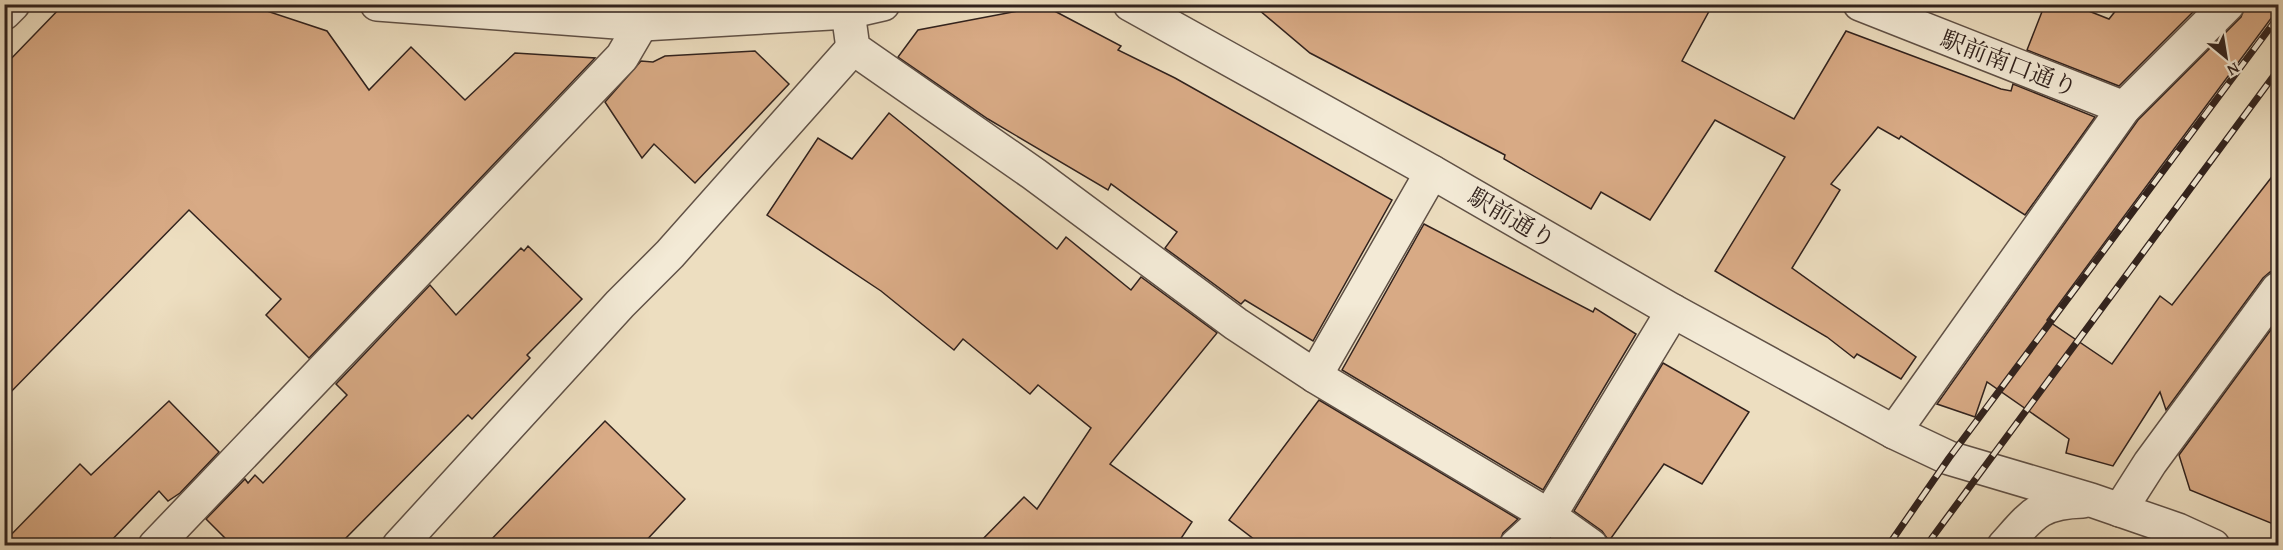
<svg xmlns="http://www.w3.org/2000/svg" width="2283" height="550" font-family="'Gentium Book Plus','Noto Serif JP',serif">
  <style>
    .building { fill: #d8aa85; stroke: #31221d; stroke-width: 1.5 }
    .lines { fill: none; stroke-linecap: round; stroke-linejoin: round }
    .minor-casing { stroke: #605146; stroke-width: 36 }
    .minor { stroke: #f3ead6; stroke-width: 33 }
    .rail-casing { stroke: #31221d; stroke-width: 7 }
    .rail { stroke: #f3ead6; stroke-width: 4.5; stroke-dasharray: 14; stroke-linecap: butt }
    .labels { text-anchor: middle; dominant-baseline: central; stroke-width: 4.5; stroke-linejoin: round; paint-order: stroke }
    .street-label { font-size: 24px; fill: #31221d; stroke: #f3ead6 }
  </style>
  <rect width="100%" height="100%" fill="#eddec0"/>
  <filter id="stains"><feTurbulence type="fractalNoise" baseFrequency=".00333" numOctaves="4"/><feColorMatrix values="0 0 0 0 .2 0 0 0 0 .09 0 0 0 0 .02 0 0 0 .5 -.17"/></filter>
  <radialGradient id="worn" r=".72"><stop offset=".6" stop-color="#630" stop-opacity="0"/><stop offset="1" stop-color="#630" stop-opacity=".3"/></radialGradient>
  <g class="building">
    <path d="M64,4H246L327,31L369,90L411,47L465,100L515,53L595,58L309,358L266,315L281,299L189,210L4,399V66Z"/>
    <path d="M1252,4H1713L1682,61L1794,119L1846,31L2001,89L2011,91L2013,84L2095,117L2025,215L1901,136L1899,139L1878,127L1831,184L1840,190L1792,268L1916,357L1901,379L1857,354L1854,358L1827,337L1715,271L1785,157L1715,120L1650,220L1601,192L1591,209L1504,159L1505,155L1310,53Z"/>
    <path d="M2045,4H2071L2109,19L2121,4H2201L2119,86L2027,50Z"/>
    <path d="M2246,4H2278V9L2047,320L2112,364L2160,296L2172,305L2278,169V271L2270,272L2263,278L2166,410L2160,392L2113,466L2066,453L2069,439L1987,382L1975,417L1937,404L2138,120L2241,17Z"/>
    <path d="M1045,6L1121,46L1118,50L1175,78L1392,200L1313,341L1245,300L1241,304L1165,248L1177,232L1111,184L1108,190L988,119L898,57L918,30Z"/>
    <path d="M755,51L789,84L695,183L654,144L642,158L605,102L641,61L653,62L665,56Z"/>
    <path d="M889,113L1057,249L1066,237L1131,290L1141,277L1217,333L1110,464L1192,522L1176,546H976L1024,497L1037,509L1091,428L1038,385L1030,394L963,339L954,350L881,291L767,215L818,138L852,159Z"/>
    <path d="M1424,224L1593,312L1595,308L1636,334L1543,490L1342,370Z"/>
    <path d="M528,246L582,299L527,355L530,358L472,419L468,415L338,546H233L206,519L245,479L248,483L255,475L263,483L347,395L336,384L430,285L456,315L521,248L524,251Z"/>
    <path d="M2278,320V526L2190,490L2179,455Z"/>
    <path d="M1663,363L1749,412L1702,484L1664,464L1609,541L1602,531L1574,511Z"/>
    <path d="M1319,400L1518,519L1503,533L1498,546H1263L1229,520Z"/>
    <path d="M169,401L219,452L180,493L168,501L159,491L106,546H4V542L80,464L91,475Z"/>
    <path d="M605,421L685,499L641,546H485Z"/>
  </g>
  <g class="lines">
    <g class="minor-casing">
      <g id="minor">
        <path d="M377,4L643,24L848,12L883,4"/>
        <path d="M1130,4L1432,172L1673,311L1894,432L1949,458L2091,500L2178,530L2213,546"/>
        <path d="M1860,4L2124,108"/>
        <path d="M848,12L853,48L1034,174L1236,324L1315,376L1549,516L1591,546"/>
        <path d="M4,13L13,4"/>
        <path d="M1315,376L1432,172"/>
        <path d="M1894,432L2124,108L2228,4"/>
        <path d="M2120,510L2150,463L2278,289"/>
        <path d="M155,546L622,57L653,4"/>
        <path d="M399,546L620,304L670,254L853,48"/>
        <path d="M1516,546L1549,516L1673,311"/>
        <path d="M2004,546C2032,515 2039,502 2083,501"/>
      </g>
    </g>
    <use href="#minor" class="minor"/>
    <g class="rail-casing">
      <g id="rail">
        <path d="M1888,546L1949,458L2278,17"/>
        <path d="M1926,546L2278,70"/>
      </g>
    </g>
    <use href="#rail" class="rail"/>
  </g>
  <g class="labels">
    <g class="street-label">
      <text transform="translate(2009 63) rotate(21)">駅前南口通り</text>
      <text transform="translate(1512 218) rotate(30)">駅前通り</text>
    </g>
  </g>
  <rect width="2283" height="550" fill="none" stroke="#eddec0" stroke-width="24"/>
  <rect x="6" y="6" width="2271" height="538" fill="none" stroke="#31221d" stroke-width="3"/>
  <rect x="12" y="12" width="2259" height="526" fill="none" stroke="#31221d" stroke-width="1.5"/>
  <g transform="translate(2226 57) rotate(150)" stroke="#f3ead6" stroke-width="4.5" paint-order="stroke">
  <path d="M0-4.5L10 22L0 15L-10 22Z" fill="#31221d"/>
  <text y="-9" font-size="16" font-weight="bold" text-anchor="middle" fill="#31221d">N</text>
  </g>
  <rect width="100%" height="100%" filter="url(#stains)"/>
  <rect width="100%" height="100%" fill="url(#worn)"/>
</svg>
